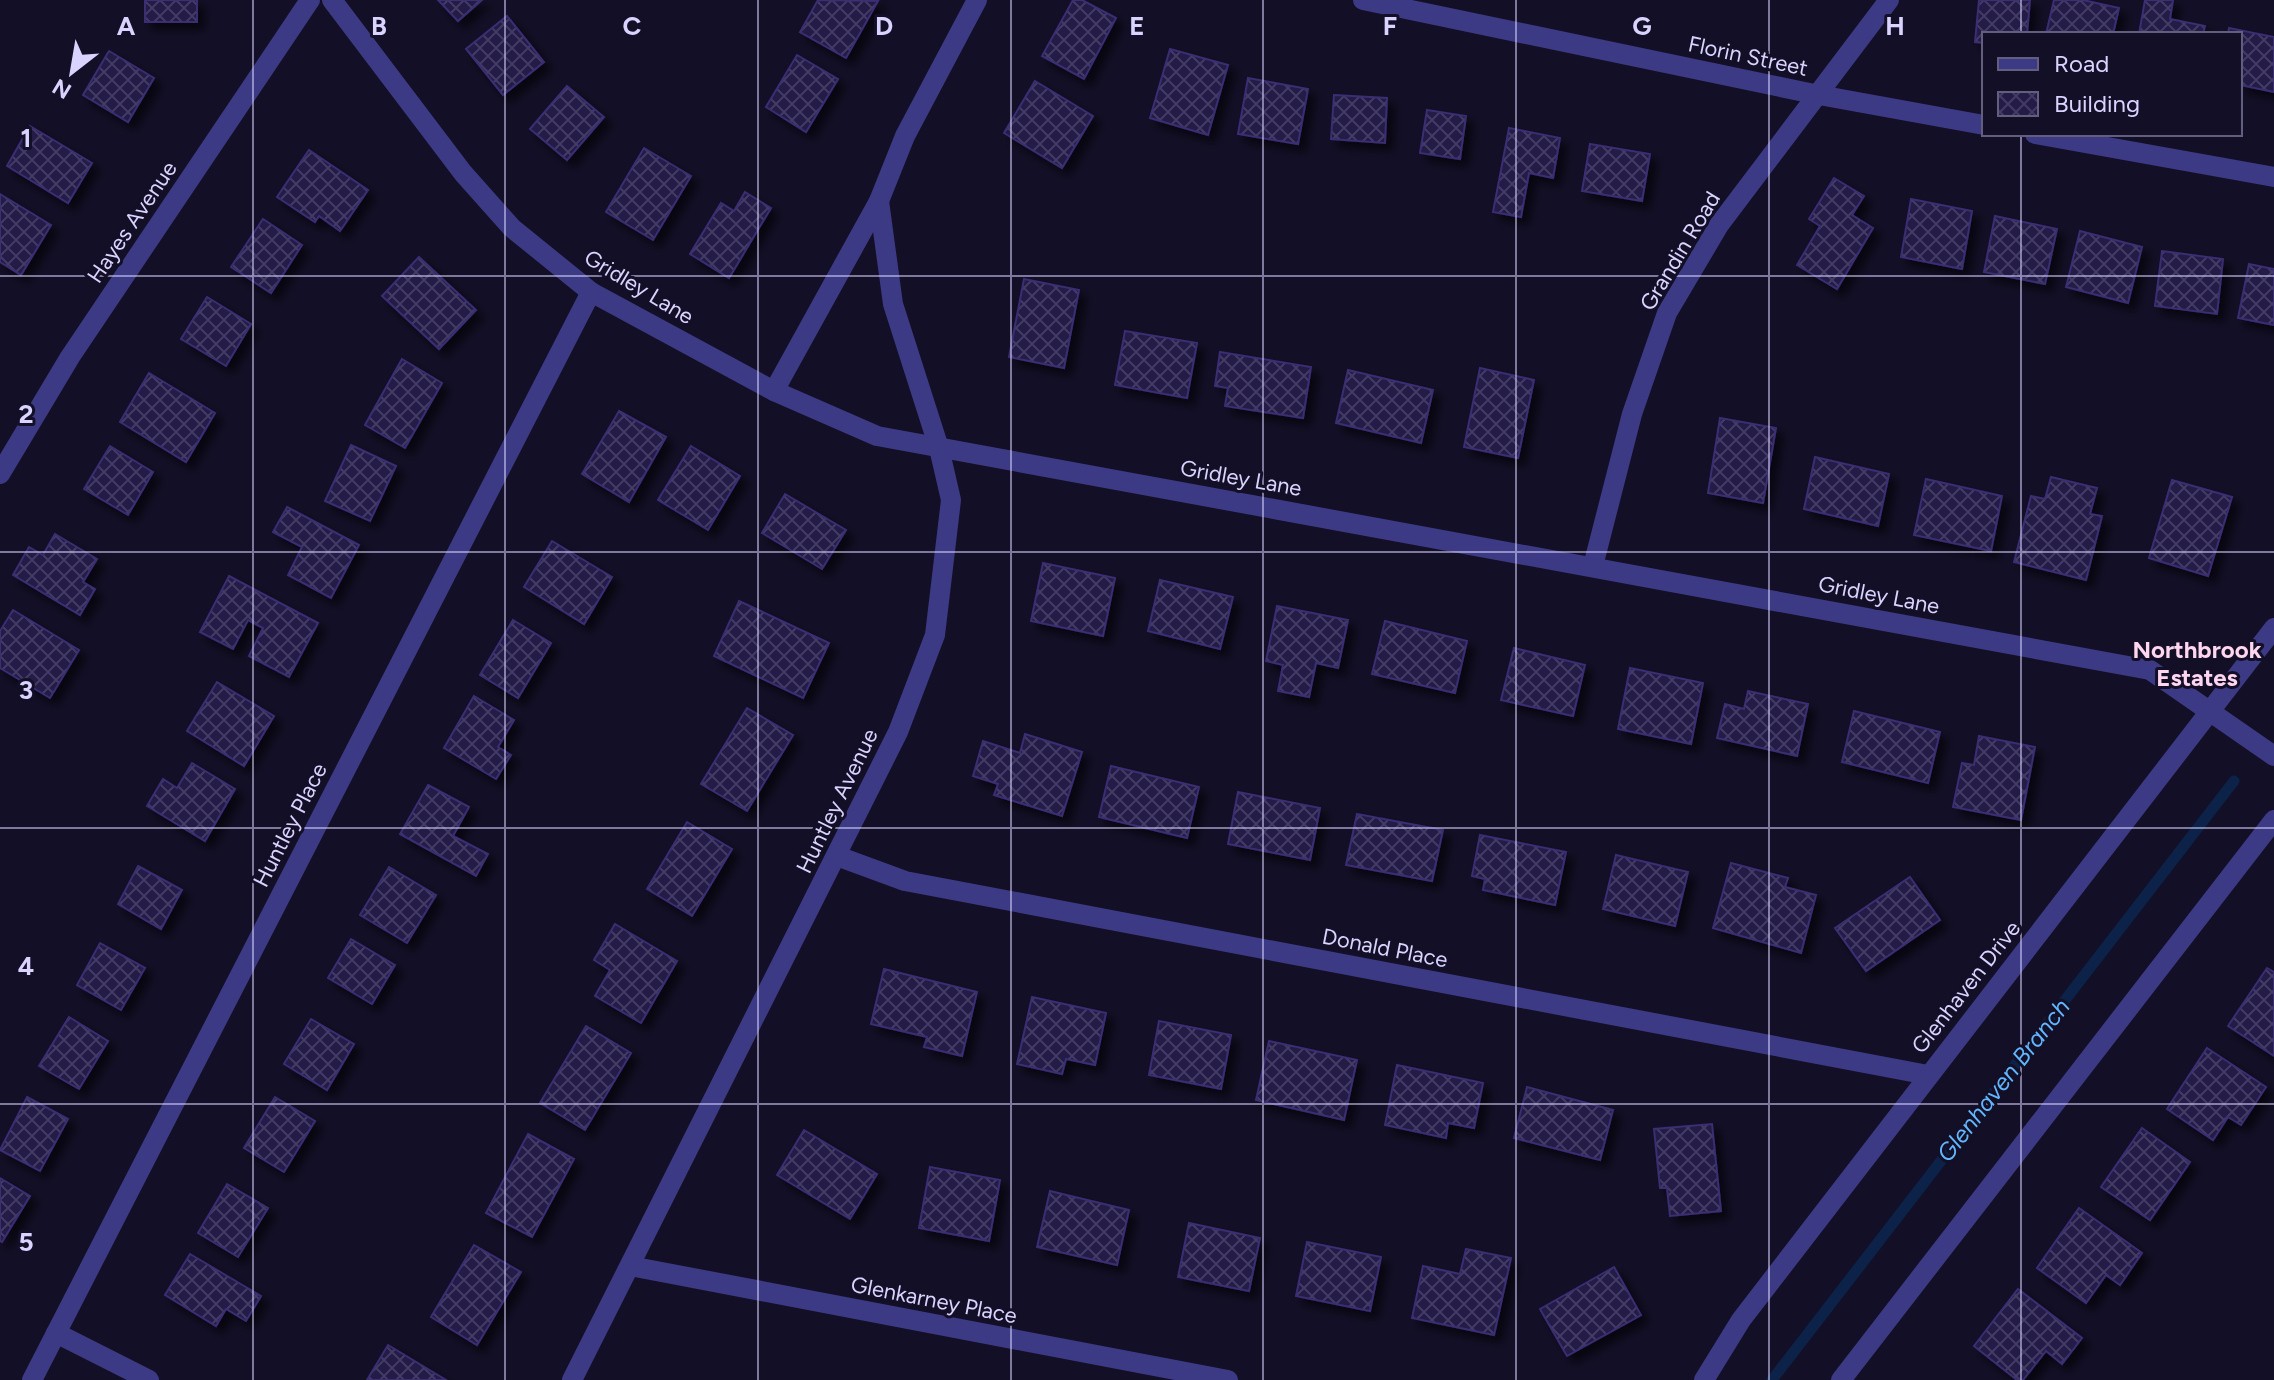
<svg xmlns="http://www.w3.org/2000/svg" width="2274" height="1380" font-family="Figtree,sans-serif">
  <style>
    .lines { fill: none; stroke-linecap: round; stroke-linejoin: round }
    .stream { stroke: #0c2248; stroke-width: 11 }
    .building { fill: url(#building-cross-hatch); stroke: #3b2d73; stroke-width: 2; filter: url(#shadow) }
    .minor { stroke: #3d3a85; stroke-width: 20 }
    .grid { fill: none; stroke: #d9d4ff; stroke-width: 2; stroke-opacity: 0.55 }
    .labels { text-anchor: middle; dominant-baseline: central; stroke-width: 6; stroke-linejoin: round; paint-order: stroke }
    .street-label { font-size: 22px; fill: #d9d4ff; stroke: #130f26 }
    .neighbourhood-label { font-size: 24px; font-weight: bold; fill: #ffd6f0; stroke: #130f26 }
    .water-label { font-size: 24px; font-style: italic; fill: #62b6ff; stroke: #130f26 }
    .grid-label { font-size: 26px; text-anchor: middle; font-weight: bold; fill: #d9d4ff; stroke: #130f26; stroke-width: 6; stroke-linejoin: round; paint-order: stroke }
  </style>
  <defs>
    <pattern id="building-cross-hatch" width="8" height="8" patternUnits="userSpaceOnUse" patternTransform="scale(2)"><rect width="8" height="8" fill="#241b47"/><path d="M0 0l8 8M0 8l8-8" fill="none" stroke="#433b63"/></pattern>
    <filter id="shadow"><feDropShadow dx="7" dy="7" stdDeviation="4" flood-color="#0009"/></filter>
  </defs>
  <rect width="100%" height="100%" fill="#130f26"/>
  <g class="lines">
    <path class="stream" d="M1772,1380L2234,781"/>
  </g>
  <g class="building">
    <rect x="145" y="0" width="52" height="22"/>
    <path d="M438,0H482L458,21Z"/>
    <path d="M818,0L878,1L846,58L800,32Z"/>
    <path d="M1073,0H1082L1116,18L1084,79L1042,56Z"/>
    <path d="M1979,0H2030L2027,34H1984V43L1975,42Z"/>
    <path d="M2054,0H2083L2119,8L2113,34H2046Z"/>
    <path d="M2145,0H2173L2170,19L2205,26L2203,34H2139Z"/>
    <path d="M507,16L544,62L503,95L466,49Z"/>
    <path d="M2229,28L2274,37V92L2240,85V34H2228Z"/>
    <path d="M1170,49L1228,65L1208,135L1150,118Z"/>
    <path d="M109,51L154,78L128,122L83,95Z"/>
    <path d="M797,55L838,79L806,132L766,107Z"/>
    <path d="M1248,78L1308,89L1298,144L1238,134Z"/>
    <path d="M1035,81L1093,116L1062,168L1004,133Z"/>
    <path d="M567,86L604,117L567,160L530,129Z"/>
    <path d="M1334,95L1387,98L1385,143L1331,139Z"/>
    <path d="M1427,110L1466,116L1460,159L1420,153Z"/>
    <path d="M30,126L92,163L68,203L7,166Z"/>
    <path d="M1509,128L1560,138L1553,178L1529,173L1521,217L1493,212Z"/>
    <path d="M1590,144L1650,154L1642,201L1582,191Z"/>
    <path d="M644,148L691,176L653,240L606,212Z"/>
    <path d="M309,150L368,190L340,231L319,216L315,222L277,197Z"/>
    <path d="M1834,178L1864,196L1852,215L1873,228L1837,289L1797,265L1820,226L1809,219Z"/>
    <path d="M745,192L771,208L729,278L690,254L721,203L734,211Z"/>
    <path d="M0,194L51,225L21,275L0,262Z"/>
    <path d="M1911,199L1972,211L1962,269L1901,257Z"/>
    <path d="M1995,216L2057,229L2045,284L1984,272Z"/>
    <path d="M263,219L302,245L271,293L231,267Z"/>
    <path d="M2080,231L2142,247L2128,303L2066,287Z"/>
    <path d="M2162,251L2223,259L2217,314L2155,306Z"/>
    <path d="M419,257L476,310L439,349L382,296Z"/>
    <path d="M2249,264L2274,269V325L2238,318Z"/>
    <path d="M1024,279L1079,290L1064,368L1009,357Z"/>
    <path d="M207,297L251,324L226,366L181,339Z"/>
    <path d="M1125,331L1197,343L1187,398L1115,385Z"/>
    <path d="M1220,352L1311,367L1303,418L1225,406L1228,388L1215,386Z"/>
    <path d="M402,359L442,383L405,448L365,425Z"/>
    <path d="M1480,368L1534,380L1518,458L1464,447Z"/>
    <path d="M1348,370L1433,390L1421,443L1336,423Z"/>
    <path d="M149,373L215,413L186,462L120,422Z"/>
    <path d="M619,411L666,437L629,502L582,474Z"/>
    <path d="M1720,418L1776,428L1763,503L1708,493Z"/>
    <path d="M351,445L396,466L370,521L325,501Z"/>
    <path d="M110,446L153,472L128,515L84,489Z"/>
    <path d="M691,446L740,476L708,530L658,500Z"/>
    <path d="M1815,457L1889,474L1878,526L1804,509Z"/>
    <path d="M2051,477L2097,488L2090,514L2102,516L2086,580L2014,562L2031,496L2045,499Z"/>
    <path d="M1926,479L2002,496L1991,551L1914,535Z"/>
    <path d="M2172,480L2232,497L2208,576L2149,558Z"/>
    <path d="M785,494L846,530L822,569L762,533Z"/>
    <path d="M287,507L359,545L331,598L288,575L302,547L273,532Z"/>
    <path d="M55,534L97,559L83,582L95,589L80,615L13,575L29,547L43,555Z"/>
    <path d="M552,541L612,577L584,624L524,587Z"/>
    <path d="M1043,563L1115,578L1103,636L1031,621Z"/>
    <path d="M229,576L318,623L289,677L249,656L263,628L248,620L233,649L200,632Z"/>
    <path d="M1160,580L1233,597L1220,649L1148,631Z"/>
    <path d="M739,601L829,643L803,698L714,656Z"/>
    <path d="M1277,606L1348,620L1338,668L1316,663L1309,697L1278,691L1283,665L1266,661Z"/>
    <path d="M13,610L79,650L50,698L0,668V631Z"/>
    <path d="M513,620L551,643L518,698L480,675Z"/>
    <path d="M1385,621L1467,641L1455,693L1372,674Z"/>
    <path d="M1514,648L1585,665L1573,716L1501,700Z"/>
    <path d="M1630,668L1703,683L1691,744L1618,729Z"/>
    <path d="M217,682L274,716L244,766L187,731Z"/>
    <path d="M1748,691L1808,704L1797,756L1717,738L1725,704L1744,709Z"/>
    <path d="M474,696L514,720L498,747L511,755L496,779L444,748Z"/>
    <path d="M747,708L793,735L747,811L701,784Z"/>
    <path d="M1854,711L1940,732L1928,783L1842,762Z"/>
    <path d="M1025,734L1082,752L1062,816L994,795L998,784L973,776L983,741L1020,753Z"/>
    <path d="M1979,736L2035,747L2021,820L1953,807L1962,763L1974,765Z"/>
    <path d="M192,763L235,789L205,841L147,806L163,779L177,788Z"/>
    <path d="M1111,766L1199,787L1187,838L1099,817Z"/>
    <path d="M428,785L469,807L453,836L488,854L476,876L400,834Z"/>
    <path d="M1238,792L1320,808L1310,860L1228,844Z"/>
    <path d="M1357,814L1443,830L1432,881L1346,865Z"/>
    <path d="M687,822L732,849L692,916L647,889Z"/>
    <path d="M1480,835L1566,852L1555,905L1483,890L1485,879L1472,876Z"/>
    <path d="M1616,855L1688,872L1675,926L1603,909Z"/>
    <path d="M1731,863L1788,878L1785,887L1816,895L1801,953L1713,928Z"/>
    <path d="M138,866L182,890L161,929L118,904Z"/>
    <path d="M389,867L436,895L407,943L360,915Z"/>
    <path d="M1910,877L1940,920L1866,971L1835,928Z"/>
    <path d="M615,924L677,961L641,1023L595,996L610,970L594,960Z"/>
    <path d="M351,939L395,965L372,1004L328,978Z"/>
    <path d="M100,943L145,968L121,1010L77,985Z"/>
    <path d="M2267,968L2274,972V1056L2228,1026Z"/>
    <path d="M884,969L977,992L962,1056L924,1047L927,1037L871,1024Z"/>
    <path d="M1032,997L1106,1013L1095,1065L1066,1059L1062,1074L1017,1064Z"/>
    <path d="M69,1017L108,1041L79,1089L39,1066Z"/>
    <path d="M311,1019L354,1044L327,1090L284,1064Z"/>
    <path d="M1159,1021L1231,1035L1221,1089L1149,1075Z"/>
    <path d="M586,1026L631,1053L585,1130L540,1103Z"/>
    <path d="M1269,1041L1357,1060L1344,1120L1256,1100Z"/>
    <path d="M2207,1048L2266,1087L2241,1125L2228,1117L2213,1140L2167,1109Z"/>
    <path d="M1397,1065L1483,1083L1474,1128L1448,1123L1446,1138L1385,1125Z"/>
    <path d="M1527,1087L1613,1110L1600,1160L1514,1138Z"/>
    <path d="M27,1097L68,1119L40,1171L0,1150Z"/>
    <path d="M275,1097L315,1121L284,1172L244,1148Z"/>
    <path d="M1712,1124L1721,1211L1670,1216L1667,1188H1660L1654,1129Z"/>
    <path d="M2142,1128L2190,1162L2150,1220L2101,1187Z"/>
    <path d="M804,1130L877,1174L850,1219L777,1175Z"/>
    <path d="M528,1134L574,1159L532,1237L486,1213Z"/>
    <path d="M930,1167L1000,1180L989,1241L919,1228Z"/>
    <path d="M0,1178L30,1196L2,1242L0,1241Z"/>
    <path d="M227,1184L268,1208L238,1257L198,1233Z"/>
    <path d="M1050,1191L1129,1210L1117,1265L1037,1247Z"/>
    <path d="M2079,1208L2142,1253L2120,1285L2106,1275L2086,1303L2037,1268Z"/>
    <path d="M1189,1223L1260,1238L1249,1291L1178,1277Z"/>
    <path d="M1307,1242L1381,1257L1370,1311L1296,1296Z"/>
    <path d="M474,1245L521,1272L477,1345L431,1317Z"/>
    <path d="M1466,1249L1511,1258L1494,1335L1412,1318L1423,1266L1460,1274Z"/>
    <path d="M190,1254L261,1296L246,1321L226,1309L216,1326L165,1295Z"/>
    <path d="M1614,1267L1641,1315L1567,1356L1540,1309Z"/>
    <path d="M2018,1289L2082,1338L2062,1364L2046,1351L2023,1380H2017L1974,1346Z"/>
    <path d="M388,1345L446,1380H367Z"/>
  </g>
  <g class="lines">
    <g class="minor">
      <path d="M332,0L463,173L512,228L591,292L774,391L877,436L2150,670L2274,756"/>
      <path d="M1363,0L1819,95L1984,125"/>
      <path d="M2035,134L2274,177"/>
      <path d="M774,391L879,201L905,136L977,0"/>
      <path d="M0,474L70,357L310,0"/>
      <path d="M1593,566L1632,414L1667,313L1719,225L1889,0"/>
      <path d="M837,856L905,881L1928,1075"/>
      <path d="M630,1266L1228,1380"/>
      <path d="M56,1333L149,1380"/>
      <path d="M32,1380L591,292"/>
      <path d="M572,1380L898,732L935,635L951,500L939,448L893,304L879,201"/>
      <path d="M1704,1380L1741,1320L2274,628"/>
      <path d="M1841,1380L2274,820"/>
    </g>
  </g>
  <path class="grid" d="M253,0V1380M505,0V1380M758,0V1380M1011,0V1380M1263,0V1380M1516,0V1380M1769,0V1380M2021,0V34M2021,134V1380M0,276H2274M0,552H2274M0,828H2274M0,1104H2274"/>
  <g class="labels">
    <g class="street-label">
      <text transform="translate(1748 56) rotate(12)">Florin Street</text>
      <text transform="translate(132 222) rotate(-56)">Hayes Avenue</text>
      <text transform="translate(1680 251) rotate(-59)">Grandin Road</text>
      <text transform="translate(639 287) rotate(31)">Gridley Lane</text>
      <text transform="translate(1241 478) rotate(10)">Gridley Lane</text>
      <text transform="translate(1879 595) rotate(11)">Gridley Lane</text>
      <text transform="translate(837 801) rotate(-64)">Huntley Avenue</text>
      <text transform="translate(290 825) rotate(-63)">Huntley Place</text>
      <text transform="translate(1385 948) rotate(11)">Donald Place</text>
      <text transform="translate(1966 987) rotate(-52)">Glenhaven Drive</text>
      <text transform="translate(934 1300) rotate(11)">Glenkarney Place</text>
    </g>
    <g class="neighbourhood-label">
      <text x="2197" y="649">Northbrook<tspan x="2197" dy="28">Estates</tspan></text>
    </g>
    <g class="water-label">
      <text transform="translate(2003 1080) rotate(-52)">Glenhaven Branch</text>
    </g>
  </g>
  <g class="grid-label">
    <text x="126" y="35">A</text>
    <text x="379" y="35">B</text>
    <text x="632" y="35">C</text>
    <text x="884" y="35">D</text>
    <text x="1137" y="35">E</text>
    <text x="1390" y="35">F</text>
    <text x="1642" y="35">G</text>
    <text x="1895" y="35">H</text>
    <text x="26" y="147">1</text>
    <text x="26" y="423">2</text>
    <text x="26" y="699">3</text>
    <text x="26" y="975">4</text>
    <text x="26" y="1251">5</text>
  </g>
  <rect x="1982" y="32" width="260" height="104" fill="#130f26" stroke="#625e7d" stroke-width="2"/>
  <rect x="1998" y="58" width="40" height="12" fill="#3d3a85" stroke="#625e7d" stroke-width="2"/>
  <text x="2054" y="72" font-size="24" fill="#d9d4ff">Road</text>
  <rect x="1998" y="92" width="40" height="24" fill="url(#building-cross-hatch)" stroke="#625e7d" stroke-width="2"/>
  <text x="2054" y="112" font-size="24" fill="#d9d4ff">Building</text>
  <g transform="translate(72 72) rotate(211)" stroke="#130f26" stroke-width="6" paint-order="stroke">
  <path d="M0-6L14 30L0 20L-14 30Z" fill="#d9d4ff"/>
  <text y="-12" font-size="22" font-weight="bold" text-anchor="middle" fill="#d9d4ff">N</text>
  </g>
</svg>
